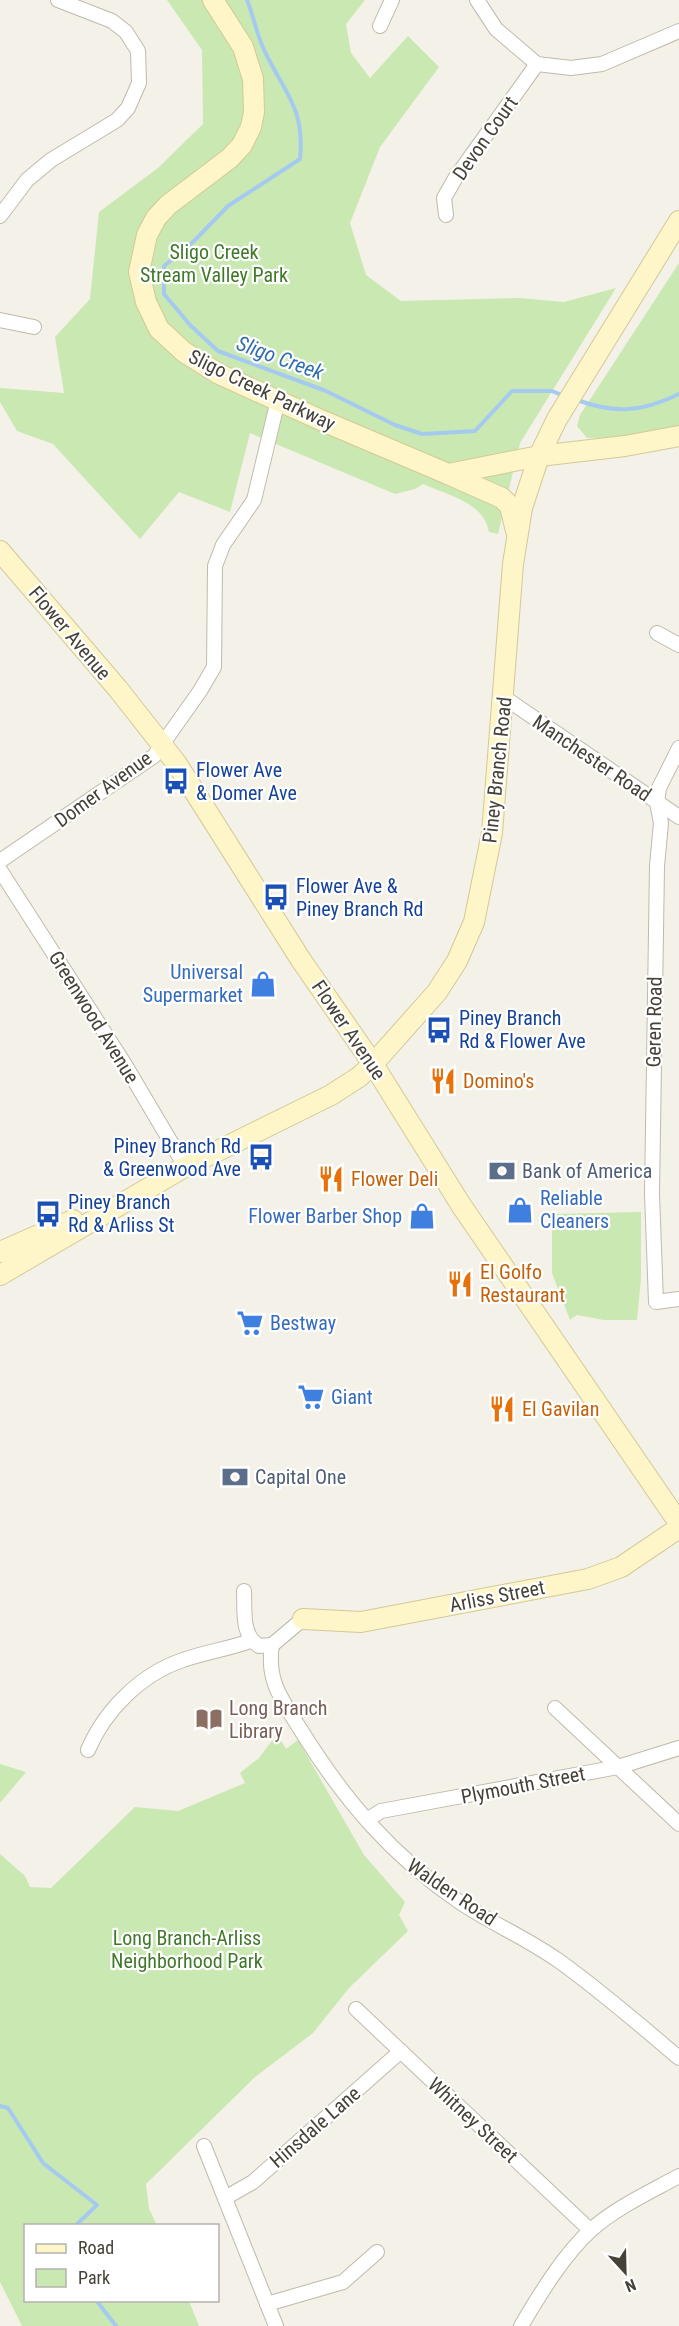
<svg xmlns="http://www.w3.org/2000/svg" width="679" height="2326" font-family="'Roboto Condensed',sans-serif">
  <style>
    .green { fill: #cae8b1 }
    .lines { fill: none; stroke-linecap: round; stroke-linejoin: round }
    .stream { stroke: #a5caf0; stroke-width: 4 }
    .street-casing { stroke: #bfbaaa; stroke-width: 16 }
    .secondary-casing { stroke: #d3c998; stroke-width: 22 }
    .street { stroke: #fff; stroke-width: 14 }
    .secondary { stroke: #fef6c8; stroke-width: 20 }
    .labels { text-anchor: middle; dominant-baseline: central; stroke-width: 4.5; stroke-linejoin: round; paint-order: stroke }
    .street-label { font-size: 20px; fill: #474237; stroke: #fff }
    .park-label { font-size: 20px; fill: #40792a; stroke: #fff }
    .transit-label { font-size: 20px; fill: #164399; stroke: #fff; text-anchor: start }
    .shop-label { font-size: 20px; fill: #366cbe; stroke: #fff; text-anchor: start }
    .food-label { font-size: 20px; fill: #c56008; stroke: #fff; text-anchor: start }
    .service-label { font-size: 20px; fill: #4e5e75; stroke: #fff; text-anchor: start }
    .education-label { font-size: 20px; fill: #785e54; stroke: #fff; text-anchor: start }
    .water-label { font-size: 21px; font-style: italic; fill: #306fb2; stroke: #fff }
  </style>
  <rect width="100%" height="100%" fill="#f4f1e8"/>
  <g class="green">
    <path d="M167,0H365L346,24L351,53L370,78L408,36L439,67L380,147L350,223L366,275L401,301L519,298L564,302L616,288L520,443L498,534L489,532C484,502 447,495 423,484L415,489L395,494L250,433L230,512L179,492L140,539L53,444L17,431L0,402V388L64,393L55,337L90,299L99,212L158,168L203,124L202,50Z"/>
    <path d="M679,263V431L648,437L587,438L577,426L580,415Z"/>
    <path d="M641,1212V1278L637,1320H604L577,1315L570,1320L552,1273V1214Z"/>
    <path d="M277,1734L286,1749L298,1740L364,1855L405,1902L399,1915L408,1931L349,1988L313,2033L255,2077L146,2184L149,2209L157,2225L26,2226V2300L189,2301L199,2326H22L0,2282V1854L25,1876L30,1887L51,1888L135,1807L178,1811L245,1783L240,1773L259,1758Z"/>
    <path d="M0,1764L26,1772L0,1803Z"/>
  </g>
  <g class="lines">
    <g class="stream">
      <path d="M247,0C254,17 257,37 266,54C286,94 305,110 300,159L228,206L193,242L164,266V294L190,325L218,351L326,391L395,425L422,434L475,431L512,391H552L564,396"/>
      <path d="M577,400C615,414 642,412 679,394"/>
      <path d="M0,2106L8,2108L43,2163L97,2205L75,2226"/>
      <path d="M96,2300L116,2326"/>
    </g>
    <g class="street-casing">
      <g id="street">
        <path d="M477,0L496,29L537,64L571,68L602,64L679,31"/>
        <path d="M380,26L392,0"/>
        <path d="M446,215L444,198L456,177L537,64"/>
        <path d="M0,216L27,180L51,160L117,120L128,108L139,83L138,51L126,32L112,21L58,0"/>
        <path d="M0,320L34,327"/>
        <path d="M657,633L679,645"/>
        <path d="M505,698L679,817"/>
        <path d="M679,748L659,788L657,803L661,823L657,866L652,1194L656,1302L679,1299"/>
        <path d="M0,861L154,756L200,691L214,667L215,566L223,545L254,500L278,400"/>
        <path d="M0,870L124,1063L185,1166"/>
        <path d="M244,1591C245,1611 241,1635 259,1646L272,1645L303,1619"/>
        <path d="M272,1645C266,1682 283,1701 302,1732C346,1802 392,1856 461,1903C493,1924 528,1939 559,1961C601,1991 640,2025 679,2058"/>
        <path d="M555,1708L679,1824"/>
        <path d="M88,1750C105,1710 141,1674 183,1660C205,1652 229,1649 250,1641"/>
        <path d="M367,1820L381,1811L618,1767L679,1748"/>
        <path d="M356,2009L590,2230"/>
        <path d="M204,2146L276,2326"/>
        <path d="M225,2198L253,2182L401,2051"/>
        <path d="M267,2304L343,2282L377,2252"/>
        <path d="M521,2326C540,2294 564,2254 592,2229C617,2207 650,2192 679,2176"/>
      </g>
    </g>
    <g class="secondary-casing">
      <g id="secondary">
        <path d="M213,0L243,47L253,79L254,112L251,127L242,145L230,158L168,205L156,218L147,235L139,272L146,302L159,329L184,352L219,374L323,421L448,474L539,456L625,446L679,436"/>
        <path d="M448,474L502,498L510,506L516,531"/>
        <path d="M0,551L118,689L177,764L301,960L373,1064L461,1205L679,1523"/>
        <path d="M0,1252L73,1220"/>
        <path d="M0,1275L181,1169L331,1095L359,1077L373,1064L437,992L457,961L474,922L492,833L513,564L522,508L539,456L557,419L679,221"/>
        <path d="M303,1619L361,1622L588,1579L621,1567L679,1528"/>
      </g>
    </g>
    <use href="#street" class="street"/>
    <use href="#secondary" class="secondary"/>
  </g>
  <defs>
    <g id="bus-bare" transform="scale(2.07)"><path d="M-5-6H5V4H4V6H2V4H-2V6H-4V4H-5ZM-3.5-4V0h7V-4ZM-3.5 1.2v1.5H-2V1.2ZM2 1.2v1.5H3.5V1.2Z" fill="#1a4fb4" stroke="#fff" stroke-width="2.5" paint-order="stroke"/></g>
    <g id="shop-bare" transform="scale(2.07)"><path d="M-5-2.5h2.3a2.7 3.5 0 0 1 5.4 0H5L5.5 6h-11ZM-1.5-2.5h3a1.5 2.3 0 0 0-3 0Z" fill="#3f7fe0" stroke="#fff" stroke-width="2.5" paint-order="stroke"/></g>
    <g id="restaurant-bare" transform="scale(2.07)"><path d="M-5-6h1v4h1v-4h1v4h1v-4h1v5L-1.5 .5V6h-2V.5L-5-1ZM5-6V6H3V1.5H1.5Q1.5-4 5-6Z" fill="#e8710a" stroke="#fff" stroke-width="2.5" paint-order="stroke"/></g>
    <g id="bank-bare" transform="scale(2.07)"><path d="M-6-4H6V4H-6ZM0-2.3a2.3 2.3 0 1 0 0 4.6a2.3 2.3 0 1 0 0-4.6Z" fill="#5c6f8a" stroke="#fff" stroke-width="2.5" paint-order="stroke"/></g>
    <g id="supermarket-bare" transform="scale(2.07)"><path d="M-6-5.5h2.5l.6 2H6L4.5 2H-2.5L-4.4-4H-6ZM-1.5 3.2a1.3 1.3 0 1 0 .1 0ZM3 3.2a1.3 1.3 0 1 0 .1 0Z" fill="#3f7fe0" stroke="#fff" stroke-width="2.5" paint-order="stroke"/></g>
    <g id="library-bare" transform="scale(2.07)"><path d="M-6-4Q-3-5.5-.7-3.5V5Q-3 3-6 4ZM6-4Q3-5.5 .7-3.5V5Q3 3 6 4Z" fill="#8d6e63" stroke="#fff" stroke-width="2.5" paint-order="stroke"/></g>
  </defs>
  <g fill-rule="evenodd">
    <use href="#bus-bare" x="176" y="781"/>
    <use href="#bus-bare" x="276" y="897"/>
    <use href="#shop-bare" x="263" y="984"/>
    <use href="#bus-bare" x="439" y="1030"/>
    <use href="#restaurant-bare" x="443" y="1081"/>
    <use href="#bus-bare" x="261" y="1157"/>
    <use href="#bank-bare" x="502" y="1171"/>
    <use href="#restaurant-bare" x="331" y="1179"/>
    <use href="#shop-bare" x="520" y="1210"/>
    <use href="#bus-bare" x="48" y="1214"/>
    <use href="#shop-bare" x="422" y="1216"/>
    <use href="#restaurant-bare" x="460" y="1284"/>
    <use href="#supermarket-bare" x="250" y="1323"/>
    <use href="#supermarket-bare" x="311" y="1397"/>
    <use href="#restaurant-bare" x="502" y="1409"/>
    <use href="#bank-bare" x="235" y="1477"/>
    <use href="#library-bare" x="209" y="1719"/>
  </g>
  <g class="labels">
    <g class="street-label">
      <text transform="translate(485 138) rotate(-55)">Devon Court</text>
      <text transform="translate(262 390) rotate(26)">Sligo Creek Parkway</text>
      <text transform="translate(70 633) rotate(50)">Flower Avenue</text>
      <text transform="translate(592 758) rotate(34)">Manchester Road</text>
      <text transform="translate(497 770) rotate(-84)">Piney Branch Road</text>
      <text transform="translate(103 789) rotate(-36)">Domer Avenue</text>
      <text transform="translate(94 1017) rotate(58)">Greenwood Avenue</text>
      <text transform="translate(654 1022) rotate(-89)">Geren Road</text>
      <text transform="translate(349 1030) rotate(56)">Flower Avenue</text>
      <text transform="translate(497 1596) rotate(-11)">Arliss Street</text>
      <text transform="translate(523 1785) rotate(-11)">Plymouth Street</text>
      <text transform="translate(452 1892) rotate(34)">Walden Road</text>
      <text transform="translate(473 2120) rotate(43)">Whitney Street</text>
      <text transform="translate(315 2127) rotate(-41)">Hinsdale Lane</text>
    </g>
    <g class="park-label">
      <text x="214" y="252">Sligo Creek<tspan x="214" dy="23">Stream Valley Park</tspan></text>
      <text x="187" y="1938">Long Branch-Arliss<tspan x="187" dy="23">Neighborhood Park</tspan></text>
    </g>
    <g class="transit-label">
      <text x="196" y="770">Flower Ave<tspan x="196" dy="23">&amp; Domer Ave</tspan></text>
      <text x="296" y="886">Flower Ave &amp;<tspan x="296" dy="23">Piney Branch Rd</tspan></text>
      <text x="459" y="1018">Piney Branch<tspan x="459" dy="23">Rd &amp; Flower Ave</tspan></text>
      <text x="241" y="1146" text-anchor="end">Piney Branch Rd<tspan x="241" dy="23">&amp; Greenwood Ave</tspan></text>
      <text x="68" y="1202">Piney Branch<tspan x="68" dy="23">Rd &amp; Arliss St</tspan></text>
    </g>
    <g class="shop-label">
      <text x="243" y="972" text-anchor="end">Universal<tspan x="243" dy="23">Supermarket</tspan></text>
      <text x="540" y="1198">Reliable<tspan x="540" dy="23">Cleaners</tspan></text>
      <text x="402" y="1216" text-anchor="end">Flower Barber Shop</text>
      <text x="270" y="1323">Bestway</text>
      <text x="331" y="1397">Giant</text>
    </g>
    <g class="food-label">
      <text x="463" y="1081">Domino's</text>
      <text x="351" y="1179">Flower Deli</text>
      <text x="480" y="1272">El Golfo<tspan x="480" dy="23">Restaurant</tspan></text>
      <text x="522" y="1409">El Gavilan</text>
    </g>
    <g class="service-label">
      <text x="522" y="1171">Bank of America</text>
      <text x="255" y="1477">Capital One</text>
    </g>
    <g class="education-label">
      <text x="229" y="1708">Long Branch<tspan x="229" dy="23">Library</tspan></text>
    </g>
    <g class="water-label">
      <text transform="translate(280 358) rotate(20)">Sligo Creek</text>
    </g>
  </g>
  <rect x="24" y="2224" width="195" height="78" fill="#ffffff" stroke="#b5b3af" stroke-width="1.5"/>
  <rect x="36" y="2244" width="30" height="9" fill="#fef6c8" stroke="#b5b3af" stroke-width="1.5"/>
  <text x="78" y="2254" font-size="18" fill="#474237">Road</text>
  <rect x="36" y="2269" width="30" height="18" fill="#cae8b1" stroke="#b5b3af" stroke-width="1.5"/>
  <text x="78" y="2284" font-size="18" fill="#474237">Park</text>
  <g transform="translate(625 2272) rotate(158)" stroke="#ffffff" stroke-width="4.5" paint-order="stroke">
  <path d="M0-4.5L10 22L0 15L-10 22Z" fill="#474237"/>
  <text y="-9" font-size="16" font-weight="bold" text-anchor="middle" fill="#474237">N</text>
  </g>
</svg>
